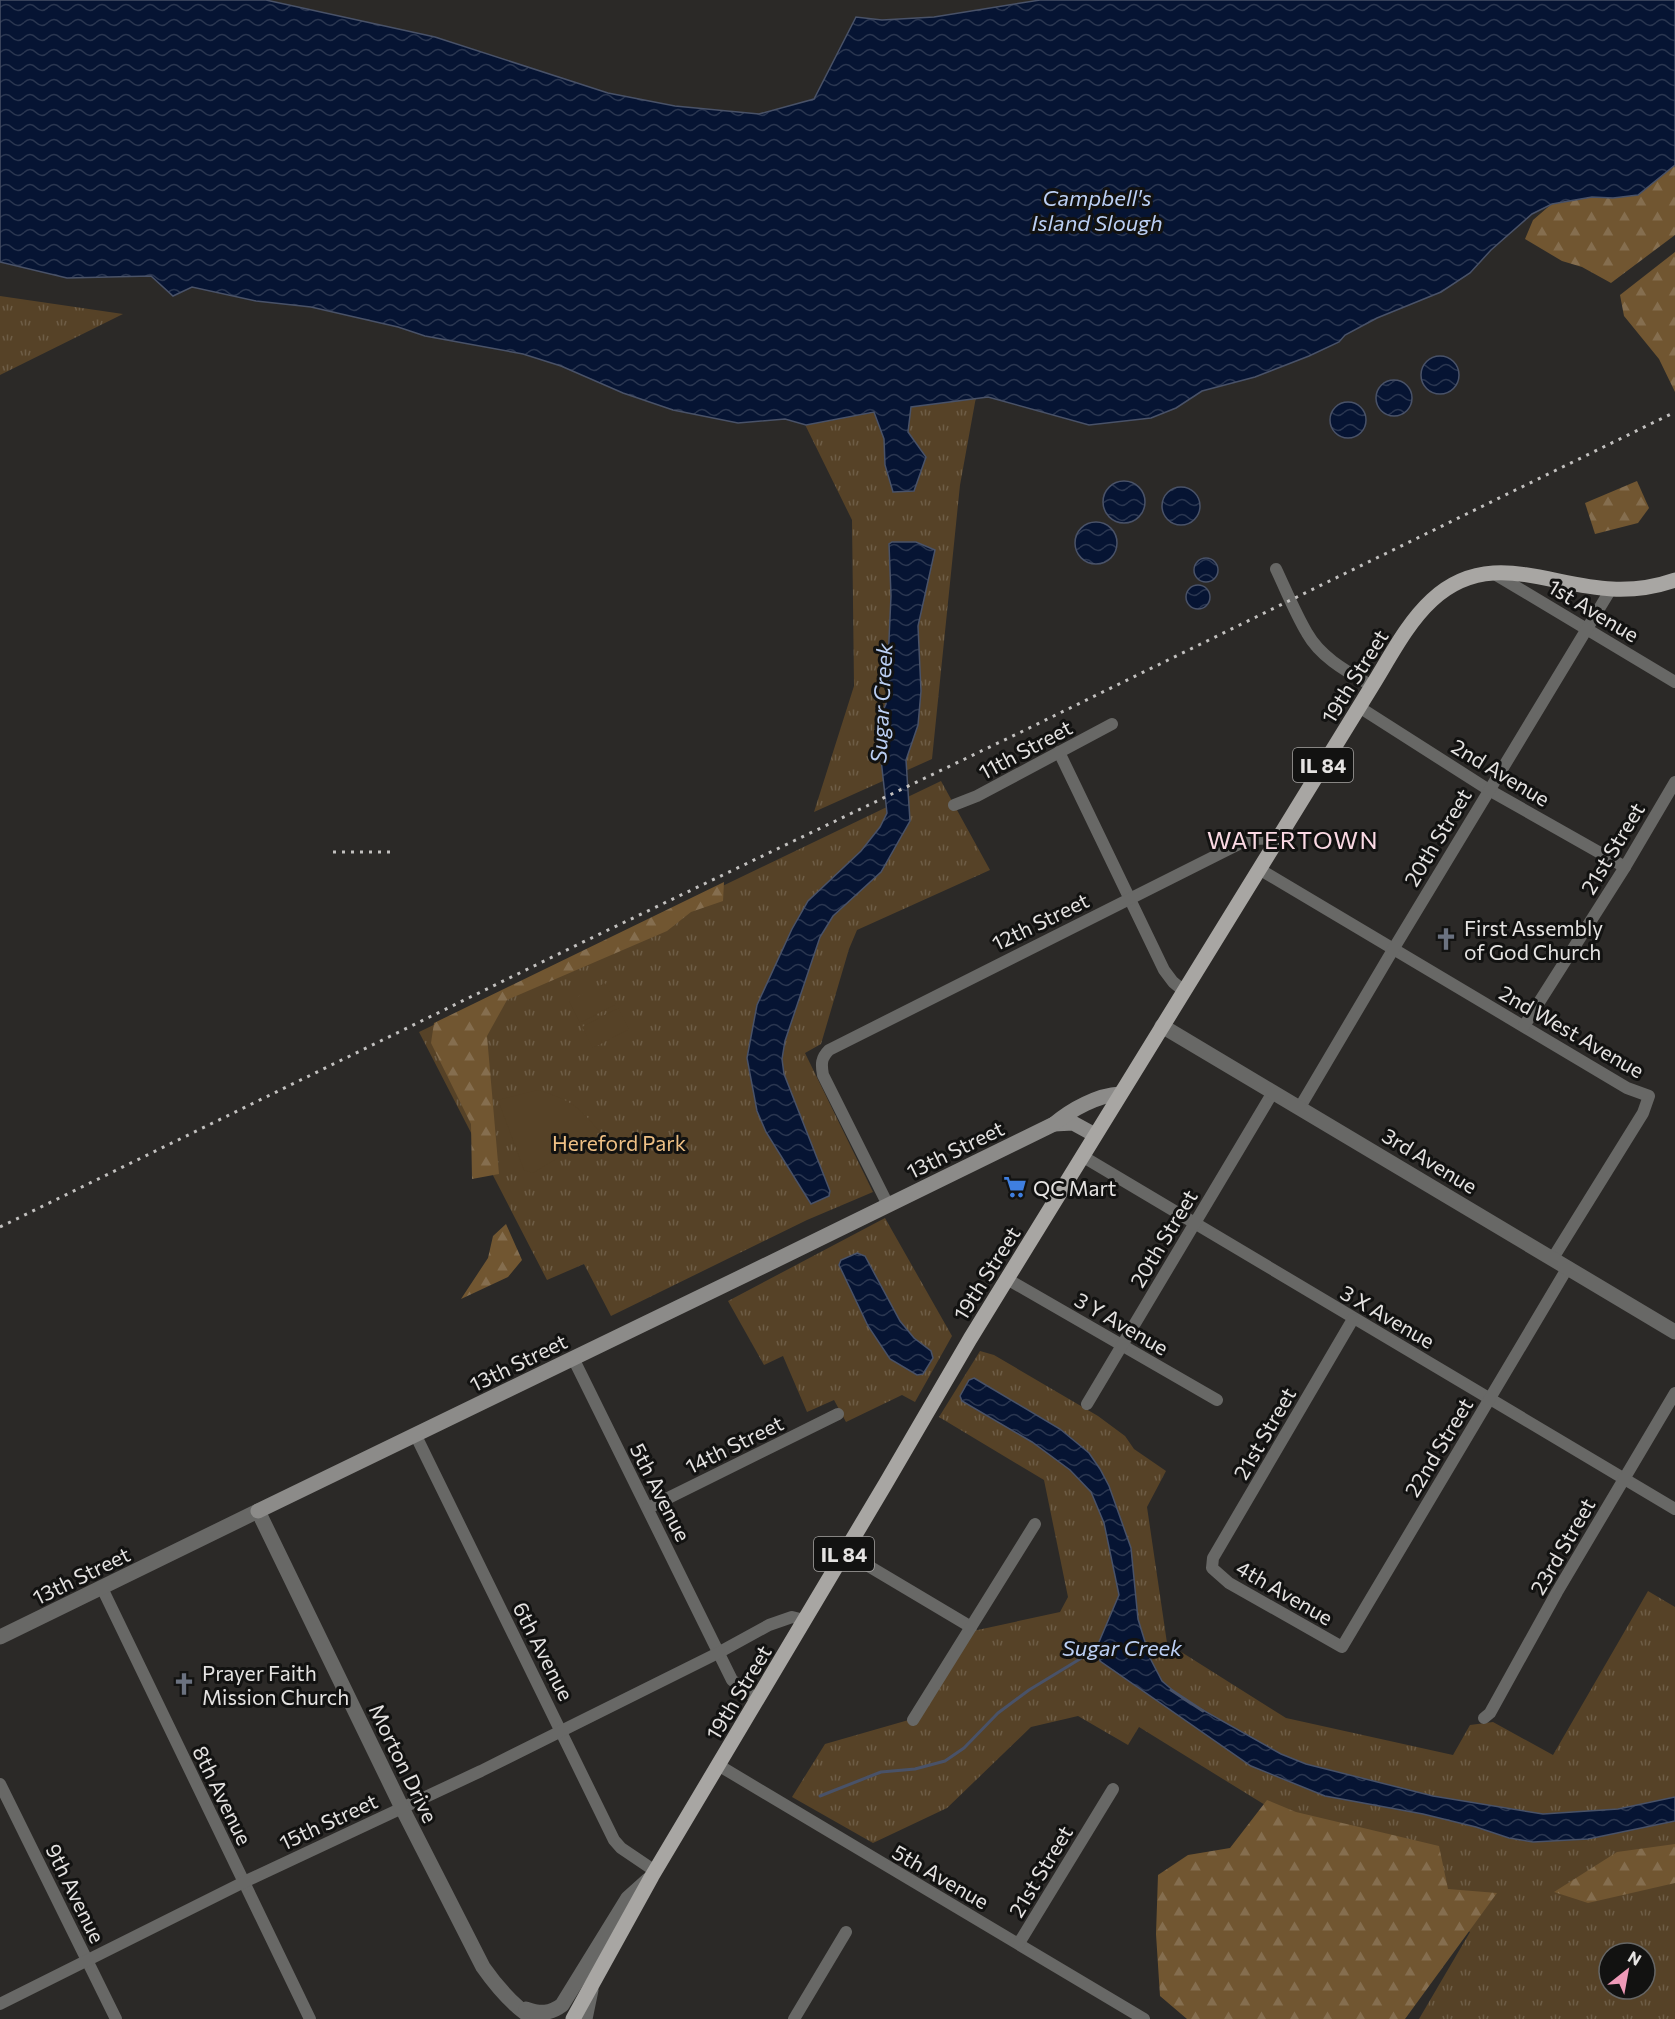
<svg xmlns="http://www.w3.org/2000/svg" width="1675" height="2019" font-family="Commissioner,sans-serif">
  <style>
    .grass { fill: url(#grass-tufts); fill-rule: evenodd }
    .forest { fill: url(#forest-firs) }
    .garden { fill: #564227 }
    .water { fill: url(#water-waves); stroke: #495268; stroke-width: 1.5 }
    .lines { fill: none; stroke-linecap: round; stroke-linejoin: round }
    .stream { stroke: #495268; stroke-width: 3 }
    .minor { stroke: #686866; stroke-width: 12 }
    .tertiary { stroke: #686866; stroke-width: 15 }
    .secondary { stroke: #8c8b89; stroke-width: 15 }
    .primary { stroke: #a8a6a3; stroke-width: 15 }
    .rail { stroke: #c2c0bf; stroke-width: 3; stroke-dasharray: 3 6; stroke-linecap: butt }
    .labels { text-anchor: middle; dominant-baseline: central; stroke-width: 6; stroke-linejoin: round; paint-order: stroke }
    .shield { fill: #121211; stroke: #a6a4a3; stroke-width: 1.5 }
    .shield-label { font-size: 20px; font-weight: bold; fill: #e5e3e2 }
    .street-label { font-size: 21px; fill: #e5e3e2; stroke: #121211 }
    .poi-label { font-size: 21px; fill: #e5e3e2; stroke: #121211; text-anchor: start }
    .park-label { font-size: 21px; fill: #efc085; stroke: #121211 }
    .water-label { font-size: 22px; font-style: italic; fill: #bbcff4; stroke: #121211 }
    .quarter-label { font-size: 24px; letter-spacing: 1.5px; fill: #fbd9e4; stroke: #121211 }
  </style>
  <defs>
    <pattern id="grass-tufts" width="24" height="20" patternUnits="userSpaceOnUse" patternTransform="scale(1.5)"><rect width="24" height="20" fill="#564227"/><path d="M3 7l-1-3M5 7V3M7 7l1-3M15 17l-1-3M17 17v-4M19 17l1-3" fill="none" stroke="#6e5d46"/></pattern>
    <pattern id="forest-firs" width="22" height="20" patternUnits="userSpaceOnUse" patternTransform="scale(1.5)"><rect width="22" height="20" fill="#715631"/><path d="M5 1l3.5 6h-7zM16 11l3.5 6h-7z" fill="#856e4f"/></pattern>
    <pattern id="water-waves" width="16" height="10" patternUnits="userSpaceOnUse" patternTransform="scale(1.5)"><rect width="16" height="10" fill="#061433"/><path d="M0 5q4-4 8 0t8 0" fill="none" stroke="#2a3650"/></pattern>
  </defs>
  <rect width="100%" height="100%" fill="#2b2927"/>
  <g class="grass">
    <path d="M0,296L123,314L0,375Z"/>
    <path d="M978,386L960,485L932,759L814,812L854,686L852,520L787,388Z"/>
    <path d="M941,781L990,870L857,930L849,949L821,1044L805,1053L873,1192L807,1220L611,1316L584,1264L547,1280L419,1032Z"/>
    <path d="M885,1218L952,1336L915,1402L902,1395L846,1422L834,1400L807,1412L783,1356L764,1365L728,1301Z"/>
    <path d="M980,1351L994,1355L1098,1416L1125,1436L1134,1449L1166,1471L1147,1507L1167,1643L1286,1718L1453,1755L1470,1725L1493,1722L1553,1755L1648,1591L1675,1607V2019H1419L1470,1932L1139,1727L1128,1745L1078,1716L1031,1727L947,1808L873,1843L792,1797L825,1744L919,1717L973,1631L1060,1612L1068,1597L1044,1480L939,1417ZM1609,1953H1645V1989H1609Z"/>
  </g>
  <g class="forest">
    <path d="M1675,162V235L1611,283L1582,267L1562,261L1525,239L1533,220L1576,183Z"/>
    <path d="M1675,252V392L1659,359L1624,316L1620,295Z"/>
    <path d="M1637,481L1649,508L1638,523L1595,534L1585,503Z"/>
    <path d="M724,882L723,901L691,912L667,931L507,1000L487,1036L499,1174L472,1179L471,1124L431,1043L434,1023Z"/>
    <path d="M506,1224L522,1260L508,1277L461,1299L488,1258L493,1236Z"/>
    <path d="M1267,1800L1296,1812L1439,1846L1448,1889L1497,1893L1405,2019H1187L1160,1996L1156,1934L1158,1875L1188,1855L1230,1848Z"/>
    <path d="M1675,1844V1883L1588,1903L1554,1892L1617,1852Z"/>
  </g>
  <g class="garden">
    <path d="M605,983L616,1004L580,1023L569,1001Z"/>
    <path d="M618,1008L629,1029L593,1048L582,1027Z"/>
    <path d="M538,1090C572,1101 577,1105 600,1132L533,1173L524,1170L498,1100Z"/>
  </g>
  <g class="water">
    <path d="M0,0H266L435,37L608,93L675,106L759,114L814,99L856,17L882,20L934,17L1040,0H1675V165L1638,195L1613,198L1592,197L1552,204L1532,214L1491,250L1470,273L1441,292L1377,318L1345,335L1339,342L1309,356L1255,377L1202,391L1176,408L1151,418L1089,425L988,397L911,407L908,432L926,457L914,491L893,492L885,465L884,439L874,412L806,425L785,419L738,423L673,410L623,393L561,366L523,354L425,336L398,327L311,307L256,301L192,287L173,296L151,276L67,278L0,262Z"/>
    <circle cx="1440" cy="375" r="19"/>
    <circle cx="1394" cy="398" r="18"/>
    <circle cx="1348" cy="420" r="18"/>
    <circle cx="1124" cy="502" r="21"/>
    <circle cx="1181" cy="506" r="19"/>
    <circle cx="1096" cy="543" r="21"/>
    <path d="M892,542H916L935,550L918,626L921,691L918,725L906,760L910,821L881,872L833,916L820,937L785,1041L782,1059L784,1074L830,1191L829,1196L811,1204L766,1132L757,1111L747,1058L757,1005L792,929L808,901L861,851L880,827L887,813L877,724L886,704L891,596L889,544Z"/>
    <circle cx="1206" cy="570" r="12"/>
    <circle cx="1198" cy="597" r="12"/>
    <path d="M857,1253L865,1256L900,1321L914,1338L931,1351L933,1358L923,1374L917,1375L890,1359L868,1326L839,1265L841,1260Z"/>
    <path d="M974,1378L1060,1429L1089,1453L1100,1469L1109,1486L1131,1548L1138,1619L1150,1658L1162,1681L1183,1699L1281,1754L1306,1764L1433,1796L1543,1814L1618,1809L1675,1797V1821L1588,1839L1533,1842L1509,1838L1476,1827L1423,1814L1325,1796L1251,1766L1100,1661L1096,1649L1119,1595L1104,1523L1091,1492L1070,1470L1032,1442L962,1401L960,1396L969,1380Z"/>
  </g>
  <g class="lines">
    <g class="stream">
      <path d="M1171,1690L1203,1711"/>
      <path d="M820,1796L881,1772L915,1769L945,1761L964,1748L998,1713L1029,1690L1098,1648"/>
    </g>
    <g class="minor">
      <path d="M1276,569C1286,590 1295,613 1307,633C1321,658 1348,672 1372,686"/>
      <path d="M1493,573L1675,682"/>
      <path d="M1359,707L1489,790L1625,867"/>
      <path d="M1059,752L1164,970L1173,982L1184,991"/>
      <path d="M954,805L977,796L1112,724"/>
      <path d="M1259,869L1627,1088L1649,1096L1643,1113L1553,1258"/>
      <path d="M1524,1026L1625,867L1675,782"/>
      <path d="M1300,1107L1394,948L1611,589"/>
      <path d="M1082,1156L1675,1509"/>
      <path d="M888,1205L823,1075C821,1064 821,1058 829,1050L1243,842L1255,839L1278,838"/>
      <path d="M1007,1279L1217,1400"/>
      <path d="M1353,1319L1213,1558L1212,1568L1229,1583L1342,1647L1568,1267"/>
      <path d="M573,1358L732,1680L757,1700"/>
      <path d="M1087,1404L1273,1092"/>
      <path d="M415,1434L614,1840L621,1848L655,1871"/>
      <path d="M648,1508L838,1414"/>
      <path d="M845,1552L971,1627"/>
      <path d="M102,1588L310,2019"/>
      <path d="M1484,1718L1490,1713L1557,1592L1675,1393"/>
      <path d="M913,1720L1035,1524"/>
      <path d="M718,1765L1144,2019"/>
      <path d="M0,1784L116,2019"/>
      <path d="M1019,1943L1113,1789"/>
      <path d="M0,2004L244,1882L481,1771L718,1653L769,1625L792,1617L804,1620"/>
      <path d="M794,2019L846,1932"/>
    </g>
    <g class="tertiary">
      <path d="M1162,1026L1675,1332"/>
      <path d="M0,1637L258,1511L402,1808L483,1967C497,1987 513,2006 534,2019"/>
      <path d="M526,2009C540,2014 550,2014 562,2005L628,1898L648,1880"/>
      <path d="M585,2019L591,1990"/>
    </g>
    <g class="secondary">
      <path d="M1054,1124L1073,1123L1095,1135"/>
      <path d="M258,1511L768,1264L1054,1124C1072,1109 1098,1095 1120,1094"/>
    </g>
    <path class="primary" d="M573,2019L652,1876L886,1483L970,1339L1372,686C1390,657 1407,623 1432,600C1488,548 1548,586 1612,589C1633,590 1655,587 1675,580"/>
    <g class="rail">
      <path d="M333,852H391"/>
      <path d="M0,1227L581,943L1021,732L1675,412"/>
    </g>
  </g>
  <defs>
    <g id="church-bare" transform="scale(1.8)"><path d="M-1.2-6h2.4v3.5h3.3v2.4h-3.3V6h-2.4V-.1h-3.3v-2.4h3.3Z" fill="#6b7280" stroke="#121211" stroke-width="2.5" paint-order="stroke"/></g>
    <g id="supermarket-bare" transform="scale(1.8)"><path d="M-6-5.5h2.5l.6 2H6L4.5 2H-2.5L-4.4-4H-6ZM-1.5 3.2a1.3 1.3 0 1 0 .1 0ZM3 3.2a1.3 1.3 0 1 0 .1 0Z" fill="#3f7fe0" stroke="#121211" stroke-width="2.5" paint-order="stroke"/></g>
  </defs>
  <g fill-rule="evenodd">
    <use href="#church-bare" x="1446" y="939"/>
    <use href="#supermarket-bare" x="1015" y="1187"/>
    <use href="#church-bare" x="184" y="1684"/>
  </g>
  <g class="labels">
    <g class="shield">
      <rect x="1293" y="748" width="60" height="34" rx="4.5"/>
      <rect x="814" y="1537" width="60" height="34" rx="4.5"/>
    </g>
    <g class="shield-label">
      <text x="1323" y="765">IL 84</text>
      <text x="844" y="1554">IL 84</text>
    </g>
    <g class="street-label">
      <text transform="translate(1594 610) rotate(31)">1st Avenue</text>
      <text transform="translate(1354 676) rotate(-58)">19th Street</text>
      <text transform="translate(1025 749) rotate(-28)">11th Street</text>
      <text transform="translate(1501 772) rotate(31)">2nd Avenue</text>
      <text transform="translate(1437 837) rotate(-59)">20th Street</text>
      <text transform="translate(1612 848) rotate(-59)">21st Street</text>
      <text transform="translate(1040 921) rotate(-26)">12th Street</text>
      <text transform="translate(1572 1031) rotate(30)">2nd West Avenue</text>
      <text transform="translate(955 1149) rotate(-26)">13th Street</text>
      <text transform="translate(1430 1160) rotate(31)">3rd Avenue</text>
      <text transform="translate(1163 1238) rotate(-59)">20th Street</text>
      <text transform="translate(986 1273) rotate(-58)">19th Street</text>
      <text transform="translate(1388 1316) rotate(30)">3 X Avenue</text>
      <text transform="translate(1122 1323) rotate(30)">3 Y Avenue</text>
      <text transform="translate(518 1362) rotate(-26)">13th Street</text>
      <text transform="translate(1264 1433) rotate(-60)">21st Street</text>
      <text transform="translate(734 1444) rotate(-26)">14th Street</text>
      <text transform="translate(1438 1447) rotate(-59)">22nd Street</text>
      <text transform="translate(661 1492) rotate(63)">5th Avenue</text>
      <text transform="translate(1562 1546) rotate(-60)">23rd Street</text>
      <text transform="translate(81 1575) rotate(-26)">13th Street</text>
      <text transform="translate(1285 1592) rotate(30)">4th Avenue</text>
      <text transform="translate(544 1651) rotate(63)">6th Avenue</text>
      <text transform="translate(738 1692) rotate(-59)">19th Street</text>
      <text transform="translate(404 1763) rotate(64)">Morton Drive</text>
      <text transform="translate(223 1795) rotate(64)">8th Avenue</text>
      <text transform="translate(328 1821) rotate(-25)">15th Street</text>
      <text transform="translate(1040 1871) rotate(-59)">21st Street</text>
      <text transform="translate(941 1876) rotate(30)">5th Avenue</text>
      <text transform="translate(76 1893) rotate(64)">9th Avenue</text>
    </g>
    <g class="poi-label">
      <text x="1464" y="927">First Assembly<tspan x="1464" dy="24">of God Church</tspan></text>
      <text x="1033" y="1187">QC Mart</text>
      <text x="202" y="1672">Prayer Faith<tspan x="202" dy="24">Mission Church</tspan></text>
    </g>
    <g class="park-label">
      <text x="619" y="1142">Hereford Park</text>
    </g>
    <g class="water-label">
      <text x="1097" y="197">Campbell's<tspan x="1097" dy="25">Island Slough</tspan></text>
      <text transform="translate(881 703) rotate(-87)">Sugar Creek</text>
      <text x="1122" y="1647">Sugar Creek</text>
    </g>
    <g class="quarter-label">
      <text x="1293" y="839">WATERTOWN</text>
    </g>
  </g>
  <g transform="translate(1627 1971) rotate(31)"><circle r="28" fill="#121211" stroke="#666665" stroke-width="1.5"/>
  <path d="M0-4.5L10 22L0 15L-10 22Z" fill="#ef9ab8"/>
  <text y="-9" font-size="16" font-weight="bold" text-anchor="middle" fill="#e5e3e2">N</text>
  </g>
</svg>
